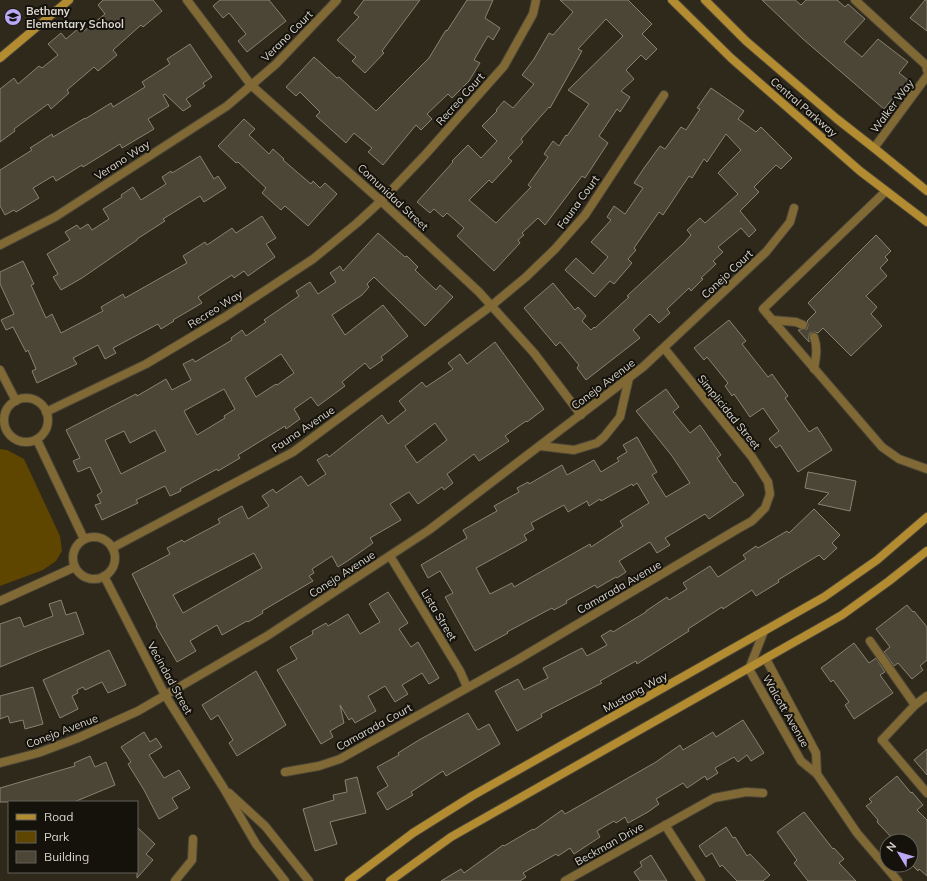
<svg xmlns="http://www.w3.org/2000/svg" width="927" height="881" font-family="Mulish,sans-serif">
  <style>
    .green { fill: #5e4500 }
    .building { fill: #4c4637; stroke: #8a8273; fill-rule: evenodd }
    .lines { fill: none; stroke-linecap: round; stroke-linejoin: round }
    .lane-casing { stroke: #4a4537; stroke-width: 10 }
    .street-casing { stroke: #4a4537; stroke-width: 10 }
    .secondary-casing { stroke: #4a4537; stroke-width: 10 }
    .lane { stroke: #816935; stroke-width: 8 }
    .street { stroke: #816935; stroke-width: 8 }
    .secondary { stroke: #b38c31; stroke-width: 8 }
    .labels { text-anchor: middle; dominant-baseline: central; stroke-width: 4; stroke-linejoin: round; paint-order: stroke }
    .poi-label { font-size: 11px; font-weight: bold; fill: #d9d5cd; stroke: #15120c; text-anchor: start }
    .street-label { font-size: 11px; fill: #d9d5cd; stroke: #15120c }
  </style>
  <rect width="100%" height="100%" fill="#2f291b"/>
  <path class="green" d="M0,449L7,450L24,459L60,536L62,551L56,561L43,570L0,586Z"/>
  <g class="building">
    <path d="M103,0H153L162,11L143,27L141,25L113,50L117,55L98,71L94,67L67,90L69,93L51,109L48,104L14,129L15,131L0,142V89L14,78L18,84L39,66L42,68L58,55L48,44L61,33L66,39L80,27L84,31L105,14L98,5Z"/>
    <path d="M220,0H269L286,21L247,52L238,41L246,34L229,13L223,18L213,6Z"/>
    <path d="M364,0H420L382,51L384,53L365,73L352,61L356,57L337,40L359,17L354,13Z"/>
    <path d="M467,0H493L485,18L500,28L493,40L488,36L474,60L480,63L469,81L452,98L448,94L427,114L432,119L421,130L416,125L383,165L368,152L372,148L354,133L346,143L316,116L320,112L300,92L296,96L286,87L314,57L337,78L339,77L376,111L429,58L446,30L447,31Z"/>
    <path d="M560,0H628L652,24L642,34L657,49L646,60L641,55L626,70L634,79L621,91L630,97L620,112L617,109L599,136L608,143L585,178L582,176L545,225L538,218L522,233L524,235L518,240L520,243L494,271L457,236L464,228L447,213L443,217L434,209L430,213L417,202L453,162L452,161L468,145L481,158L497,141L482,126L497,111L496,110L504,101L513,108L534,84L522,75L534,59L549,33L553,35L573,12ZM606,19L623,36L568,90L589,104L567,136L566,135L559,146L553,141L544,154L548,157L528,185L531,187L496,223L469,200L489,180L492,183L512,161L508,158L523,142L521,139L549,107L550,108L582,51L578,49Z"/>
    <path d="M762,0H795L801,5L806,0H837L845,7L848,4L865,19L844,42L862,57L878,39L908,62L899,73L908,80L884,109L803,39Z"/>
    <path d="M925,0H927V31L910,18Z"/>
    <path d="M190,44L212,77L203,83L205,86L186,99L191,106L183,111L165,94L163,95L169,106L148,119L154,129L122,148L120,144L83,167L82,165L56,181L53,176L33,188L39,198L16,212L14,210L5,215L0,206V170L32,150L30,148L52,134L53,137L85,118V119L111,103L113,107L145,87L142,82L170,64L167,59Z"/>
    <path d="M711,88L744,111L738,119L756,132L761,127L792,158L781,169L776,165L754,187L759,192L740,211L756,230L749,237L741,228L718,247L723,252L713,261L716,264L701,278L703,279L691,291L689,288L667,309L670,313L659,323L650,314L633,330L640,338L586,380L577,368L579,365L560,342L556,346L524,308L553,283L575,310L578,307L586,316L582,321L591,330L594,327L595,328L629,297L627,296L684,243L691,235L687,230L700,218L705,223L738,194L718,173L741,150L726,134L707,162L704,159L692,178L689,176L663,215L659,212L634,248L636,250L628,259L632,263L614,284L610,281L595,297L565,270L576,258L593,274L608,257L591,242L611,220L607,217L614,206L625,214L643,188L634,183L644,168L660,146L665,149L681,127L686,130L700,109L697,108Z"/>
    <path d="M244,119L255,129L249,135L269,154L273,149L284,159L283,160L311,184L313,181L320,188L325,183L337,194L308,226L285,206L281,210L262,193L266,188L238,162L236,163L218,146Z"/>
    <path d="M200,156L214,179L218,176L226,188L204,202L200,196L163,219L165,221L137,239V240L82,278L61,290L53,277L58,274L47,254L70,240L65,232L77,225L80,229L88,224L92,230L109,219L103,209L122,197L121,195L133,187L141,200L166,184L162,177L171,171L172,173Z"/>
    <path d="M262,216L276,238L266,244L275,257L248,276L244,271L234,278L232,275L198,297L202,303L173,320L174,321L161,329L158,324L113,348L116,353L105,359L98,345L73,358L77,364L37,383L32,371L36,369L28,350L26,352L13,327L6,330L1,320L14,314L0,284V272L23,261L34,284L31,285L46,318L52,314L61,333L103,311L101,307L123,294L125,298L187,263L183,256L205,242L207,245L232,228L236,233Z"/>
    <path d="M378,233L405,257L407,256L418,267L415,270L436,290L440,285L453,297L425,326L374,277L367,284L369,287L362,295L332,315L345,335L383,305L408,336L381,357L383,360L370,369L365,363L342,382L345,386L318,406L311,397L294,409L300,419L286,429L285,426L238,455L240,458L218,471L217,469L180,489L181,491L170,496L165,486L136,500L138,503L102,520L95,505L101,503L97,495L102,492L90,467L78,472L73,461L80,458L66,430L136,394L137,396L166,379L172,390L191,380L183,364L193,359L195,362L232,340L231,338L242,330L246,336L266,322L264,320L299,296L296,291L310,282L318,294L336,282L330,273L340,266L343,271ZM281,354L294,373L277,385L276,384L256,397L245,378ZM224,389L235,409L224,416L225,418L197,435L184,411ZM155,430L166,451L121,474L105,440L124,431L130,443Z"/>
    <path d="M876,235L891,251L885,257L888,260L880,268L887,276L866,296L877,307L871,314L882,326L851,356L823,328L818,333L815,332L810,333L809,336V342L798,330L807,329L808,325L807,321L816,312L808,303Z"/>
    <path d="M729,320L746,341L742,344L768,377L772,374L788,396L785,398L809,432L817,427L832,450L798,472L780,445L776,448L769,439L779,431L763,408L750,417L734,394L732,396L725,386L728,383L707,357L704,360L694,348Z"/>
    <path d="M495,342L544,409L527,422L526,421L505,436L509,441L479,461L474,454L447,474L453,483L444,490L442,487L418,504L409,492L390,504L401,520L370,538L373,543L352,558L338,567L332,556L312,569L314,573L309,576L313,581L262,611L263,613L248,622L247,621L222,635L217,625L190,641L196,651L177,662L156,626L157,625L132,574L170,554L167,548L182,540L184,542L220,523L218,519L242,506L248,519L269,506L262,496L273,489L276,493L301,476L308,486L326,474L317,460L327,454L329,457L382,415L388,424L406,410L399,401L422,382L426,387L453,369L448,363L460,354L467,364ZM435,423L447,440L417,463L405,446ZM254,553L262,568L183,613L173,595Z"/>
    <path d="M666,389L679,407L673,412L690,433L700,425L721,455L717,458L734,483L735,482L744,495L709,519L705,514L665,538L670,545L657,553L650,542L619,561L626,572L617,578L616,577L597,588L595,585L566,601L567,603L554,610L552,608L507,632L508,633L475,651L445,597L453,593L440,571L428,578L421,565L467,538L463,530L497,511L494,506L519,492L517,488L528,482L529,484L562,465L567,475L594,460L601,472L619,461L617,458L627,452L623,445L637,437L657,472L652,475L666,497L690,483L672,456L636,411ZM637,483L649,503L620,521L623,526L591,547L590,544L514,587L512,583L490,594L476,568L527,540L524,535L534,529L531,523L564,505L568,512L587,501L589,506L600,499L601,501L632,484L633,486Z"/>
    <path d="M808,472L856,481L850,511L818,504L829,493L805,488Z"/>
    <path d="M814,509L840,535L832,543L837,548L824,560L819,555L778,580L779,582L756,596L752,590L723,609L722,607L688,629L689,631L637,664L636,661L600,681L602,683L541,714L542,717L517,731L495,691L518,679L524,690L548,678L543,668L582,648L587,656L607,645L601,636L611,630L613,632L646,612V611L667,597L669,600L687,589L683,583L710,566L718,577L746,559L743,555L756,546L758,548L787,531L789,533Z"/>
    <path d="M388,592L408,623L399,629L411,647L418,642L439,678L429,684L422,673L402,685L408,694L395,702L385,686L368,696L376,711L355,723L352,718L349,720L340,705L344,723L330,731L333,737L321,744L277,670L297,659L290,647L313,634L312,631L326,623L328,626L348,614L360,634L380,622L369,604Z"/>
    <path d="M61,600L66,615L76,612L84,634L44,649L0,667V624L20,617L24,627L53,616L49,604Z"/>
    <path d="M907,605L913,612L914,611L927,627V660L920,666L923,670L912,679L898,663L894,666L884,652L890,647L876,629Z"/>
    <path d="M854,643L869,663L876,658L885,672L880,675L893,693L854,719L845,705L849,702L833,680L831,682L821,668Z"/>
    <path d="M109,650L126,685L108,693L102,682L85,690L83,687L77,690L78,693L72,696L78,709L60,718L43,680Z"/>
    <path d="M256,671L286,725L237,756L229,743L233,740L218,715L211,720L202,705Z"/>
    <path d="M33,687L43,724L25,729L23,720L10,723L8,716L0,719V696Z"/>
    <path d="M468,713L478,730L489,724L500,744L446,776L443,771L411,792L413,795L387,810L377,793L388,786L377,767L399,755L398,753L419,740Z"/>
    <path d="M743,720L764,753L751,761L747,755L738,762L734,757L715,768L718,773L707,780L705,776L687,788L683,783L656,799L659,804L648,812L628,823L625,817L616,823L614,821L597,831L600,837L574,854L570,848L558,856L556,854L523,873L526,877L520,881H441L461,869L464,873L503,845L504,846L533,829L534,830L562,810L565,814L656,762L680,745L683,750L713,732L716,737Z"/>
    <path d="M144,732L150,742L156,738L162,747L149,755L164,778L179,770L190,788L172,798L178,808L159,819L144,790L128,764L131,762L121,747Z"/>
    <path d="M927,749V775L914,760Z"/>
    <path d="M90,756L95,767L106,762L115,785L74,802H0V788L75,766L74,763Z"/>
    <path d="M897,776L911,793L912,792L923,805L917,810L927,820V876L919,869L918,871L911,864V841H895L877,822L878,820L866,806L872,802L869,799Z"/>
    <path d="M357,777L366,813L330,822L337,844L315,851L303,809L334,800L333,795L347,792L345,780Z"/>
    <path d="M804,812L833,849L834,848L844,859L839,863L856,881H808L794,863L797,860L777,832Z"/>
    <path d="M137,827L155,844L146,854L153,860L137,878Z"/>
    <path d="M726,827L733,838L735,837L747,856L750,854L770,875L763,881H737L722,865L720,867L712,853L706,857L699,846Z"/>
    <path d="M651,855L667,881H640L634,872L642,866L640,862Z"/>
  </g>
  <g class="lines">
    <g class="lane-casing">
      <g id="lane">
        <path d="M855,0L926,65L927,70"/>
        <path d="M874,148L927,76"/>
        <path d="M886,191L763,309L882,447L899,459L927,469"/>
        <path d="M772,320L796,322L803,325"/>
        <path d="M814,369C816,357 818,348 814,337"/>
        <path d="M870,641L915,705"/>
        <path d="M882,740L927,793"/>
      </g>
    </g>
    <g class="street-casing">
      <g id="street">
        <path d="M187,0L251,85L381,201L479,292L534,353L581,415"/>
        <path d="M0,245L55,217L227,106L276,64L337,0"/>
        <path d="M0,370L16,401"/>
        <circle cx="26" cy="420" r="22"/>
        <path d="M46,412L146,364L225,317L313,259L357,223L381,201L425,155L504,66L533,14L536,0"/>
        <path d="M37,440L84,539"/>
        <path d="M540,446L574,450L597,443L604,437L620,417L629,378"/>
        <circle cx="94" cy="558" r="21"/>
        <path d="M112,548L293,452L491,306L526,277L555,249L585,215L664,95"/>
        <path d="M390,556L460,671L467,687"/>
        <path d="M104,576L165,695L223,787L256,844L285,881"/>
        <path d="M0,601L75,567"/>
        <path d="M764,631L749,669L801,761L817,774L857,833L898,881"/>
        <path d="M766,659L816,753L817,774"/>
        <path d="M882,740L915,705L927,696"/>
        <path d="M0,763L38,753L78,738L138,711L267,636L429,530L643,367L766,252L790,222L794,208"/>
        <path d="M285,772L319,766L340,759L517,660L736,530L752,521L765,508L770,494L768,482L752,457L664,348"/>
        <path d="M229,793L265,826L309,881"/>
        <path d="M665,825L701,881"/>
        <path d="M175,881L192,860L193,839"/>
        <path d="M565,881L714,798L746,792L763,793"/>
      </g>
    </g>
    <g class="secondary-casing">
      <g id="secondary">
        <path d="M672,0L731,58L860,171L927,222"/>
        <path d="M705,0L746,41L837,119L874,148L927,191"/>
        <path d="M0,58L69,0"/>
        <path d="M349,881L413,833L472,796L824,597L877,560L927,517"/>
        <path d="M390,881L451,837L842,615L889,581L927,551"/>
      </g>
    </g>
    <use href="#lane" class="lane"/>
    <use href="#street" class="street"/>
    <use href="#secondary" class="secondary"/>
  </g>
  <defs>
    <g id="school-disc" transform="scale(0.9)"><circle r="9.5" fill="#bca9f5" stroke="#15120c"/><path d="M0-5L7-2L0 1L-7-2ZM-4 1L0 2.5L4 1V4Q0 6-4 4Z" fill="#111"/></g>
  </defs>
  <g fill-rule="evenodd">
    <use href="#school-disc" x="13" y="17"/>
  </g>
  <g class="labels">
    <g class="poi-label">
      <text x="26" y="11">Bethany<tspan x="26" dy="13">Elementary School</tspan></text>
    </g>
    <g class="street-label">
      <text transform="translate(287 36) rotate(-45)">Verano Court</text>
      <text transform="translate(460 99) rotate(-48)">Recreo Court</text>
      <text transform="translate(892 106) rotate(-53)">Walker Way</text>
      <text transform="translate(804 107) rotate(41)">Central Parkway</text>
      <text transform="translate(122 160) rotate(-33)">Verano Way</text>
      <text transform="translate(393 197) rotate(43)">Comunidad Street</text>
      <text transform="translate(578 202) rotate(-54)">Fauna Court</text>
      <text transform="translate(727 274) rotate(-43)">Conejo Court</text>
      <text transform="translate(215 309) rotate(-32)">Recreo Way</text>
      <text transform="translate(603 384) rotate(-37)">Conejo Avenue</text>
      <text transform="translate(729 412) rotate(51)">Simplicidad Street</text>
      <text transform="translate(303 429) rotate(-34)">Fauna Avenue</text>
      <text transform="translate(342 574) rotate(-33)">Conejo Avenue</text>
      <text transform="translate(619 587) rotate(-30)">Camarada Avenue</text>
      <text transform="translate(439 615) rotate(59)">Lista Street</text>
      <text transform="translate(170 678) rotate(61)">Vecindad Street</text>
      <text transform="translate(635 692) rotate(-29)">Mustang Way</text>
      <text transform="translate(786 711) rotate(60)">Walcott Avenue</text>
      <text transform="translate(374 727) rotate(-29)">Camarada Court</text>
      <text transform="translate(62 731) rotate(-21)">Conejo Avenue</text>
      <text transform="translate(609 844) rotate(-29)">Beckman Drive</text>
    </g>
  </g>
  <rect x="8" y="801" width="130" height="72" fill="#15120c" stroke="#636059"/>
  <rect x="16" y="814" width="20" height="6" fill="#b38c31" stroke="#636059"/>
  <text x="44" y="821" font-size="12" fill="#d9d5cd">Road</text>
  <rect x="16" y="831" width="20" height="12" fill="#5e4500" stroke="#636059"/>
  <text x="44" y="841" font-size="12" fill="#d9d5cd">Park</text>
  <rect x="16" y="851" width="20" height="12" fill="#4c4637" stroke="#636059"/>
  <text x="44" y="861" font-size="12" fill="#d9d5cd">Building</text>
  <g transform="translate(899 853) rotate(308)"><circle r="19" fill="#15120c" stroke="#636059"/>
  <path d="M0-3L7 15L0 10L-7 15Z" fill="#bca9f5"/>
  <text y="-6" font-size="11" font-weight="bold" text-anchor="middle" fill="#d9d5cd">N</text>
  </g>
</svg>
